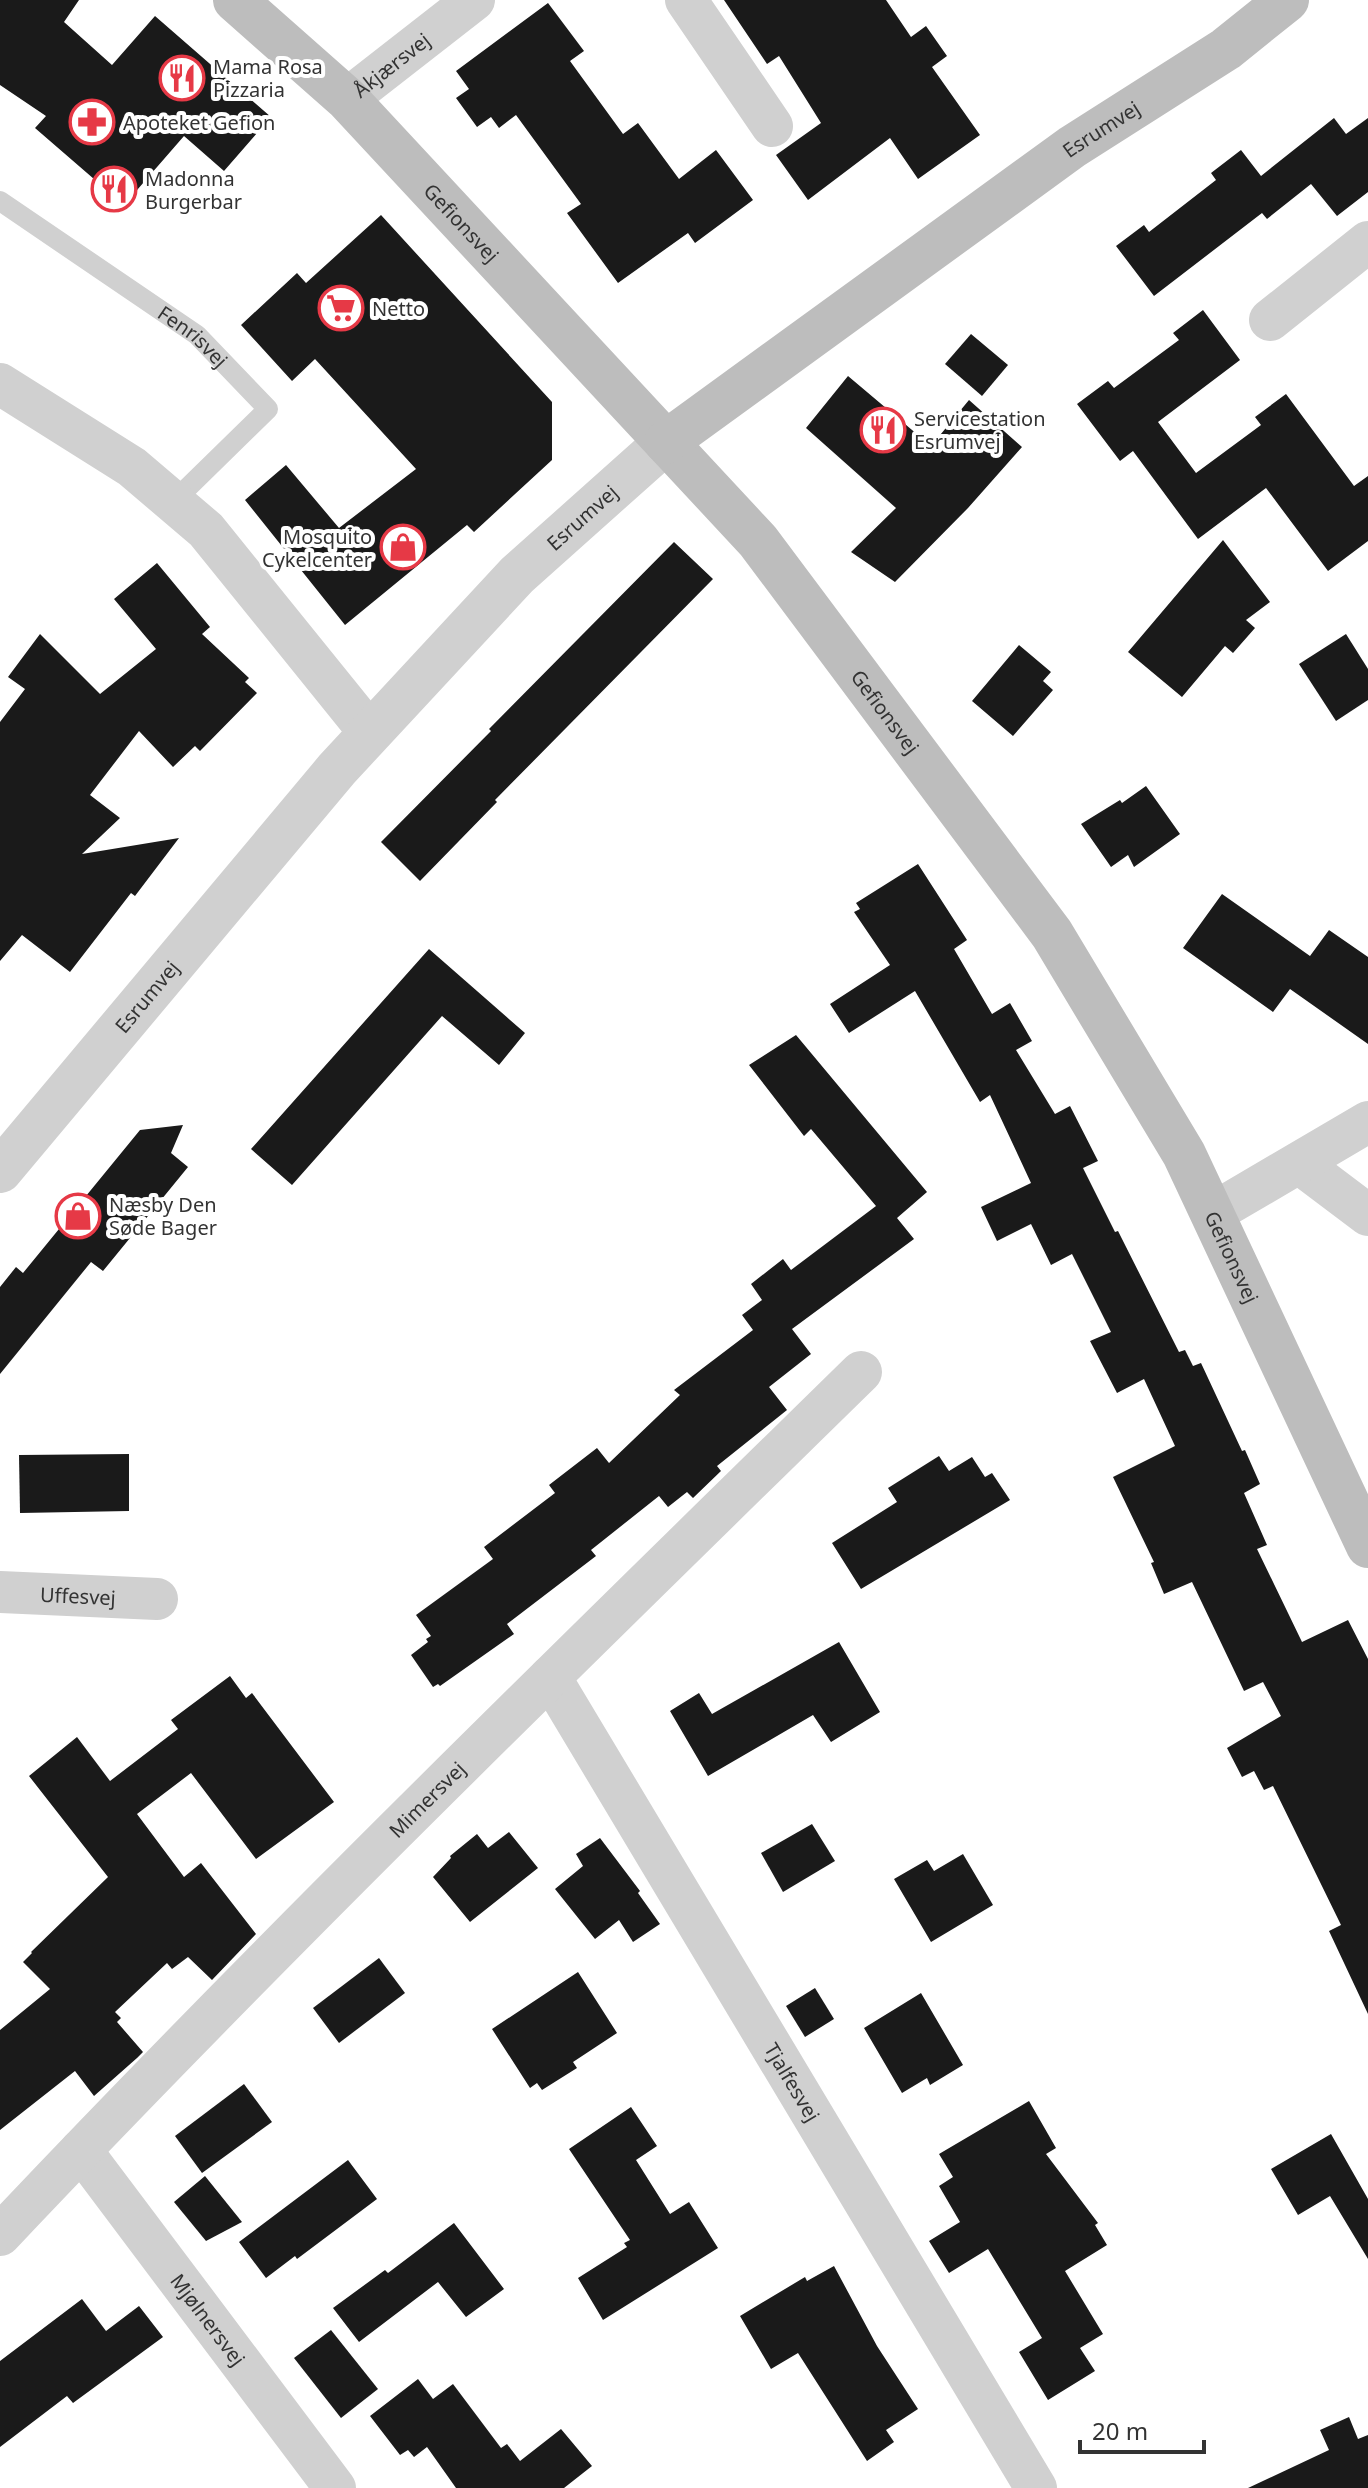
<svg xmlns="http://www.w3.org/2000/svg" width="1368" height="2488" font-family="'Noto Sans',sans-serif">
  <style>
    .building { fill: #1a1a1a }
    .lines { fill: none; stroke-linecap: round; stroke-linejoin: round }
    .service { stroke: #d0d0d0; stroke-width: 20 }
    .minor { stroke: #d0d0d0; stroke-width: 42 }
    .tertiary { stroke: #d0d0d0; stroke-width: 44 }
    .secondary { stroke: #bdbdbd; stroke-width: 44 }
    .labels { text-anchor: middle; dominant-baseline: central; stroke-width: 8; stroke-linejoin: round; paint-order: stroke }
    .street-label { font-size: 20px; fill: #333; stroke: #fff }
    .poi-label { font-size: 20px; fill: #333; stroke: #fff; text-anchor: start }
  </style>
  <rect width="100%" height="100%" fill="#fff"/>
  <g class="building">
    <path d="M0,0H79L64,22L112,65L155,16L271,117L224,171L184,136L124,205L35,128L46,116L0,85Z"/>
    <path d="M724,0H886L911,37L926,26L947,56L932,67L980,135L918,179L890,138L808,200L776,155L821,123L779,56L767,64Z"/>
    <path d="M548,3L584,51L570,61L623,134L638,123L679,179L716,150L753,200L695,243L688,233L618,283L567,213L581,204L516,115L499,128L491,117L477,127L456,98L469,89L456,71Z"/>
    <path d="M1334,118L1346,134L1368,118V192L1337,216L1311,184L1267,219L1262,213L1154,296L1116,246L1144,225L1149,232L1216,180L1211,173L1241,150L1261,176Z"/>
    <path d="M381,215L552,402V460L474,532L467,525L345,625L245,500L286,465L339,528L416,469L315,359L292,381L241,325L297,273L306,283Z"/>
    <path d="M1203,310L1240,360L1158,422L1196,473L1261,425L1255,417L1286,394L1354,486L1368,476V541L1328,571L1266,488L1198,539L1133,451L1120,461L1077,404L1108,381L1114,388L1179,340L1173,333Z"/>
    <path d="M971,334L1008,365L982,396L945,364Z"/>
    <path d="M848,376L931,446L969,400L1022,447L968,508L895,582L851,552L896,508L806,428Z"/>
    <path d="M1223,540L1270,602L1246,620L1255,628L1233,653L1225,646L1182,697L1128,652Z"/>
    <path d="M674,542L713,579L495,800L497,802L420,881L381,842L491,731L489,729Z"/>
    <path d="M157,563L210,627L202,634L249,678L245,682L257,693L200,751L195,746L173,767L139,731L90,795L120,818L82,854L179,838L135,896L131,893L70,972L22,935L0,961V722L25,689L8,677L40,634L100,694L156,649L114,599Z"/>
    <path d="M1346,634L1368,669V700L1336,721L1299,664Z"/>
    <path d="M1019,645L1051,672L1043,681L1053,690L1013,736L972,701Z"/>
    <path d="M1146,786L1180,834L1134,867L1128,855L1111,867L1081,824L1120,800L1122,803Z"/>
    <path d="M918,864L967,940L954,949L992,1014L1010,1003L1032,1041L1016,1050L1055,1114L1070,1106L1098,1161L1083,1168L1115,1232L1118,1231L1179,1352L1185,1350L1193,1366L1201,1363L1242,1451L1245,1450L1260,1484L1244,1493L1267,1545L1257,1549L1302,1642L1348,1620L1368,1659V2014L1329,1931L1341,1925L1273,1786L1264,1790L1254,1771L1242,1777L1227,1748L1281,1716L1263,1682L1244,1691L1192,1582L1164,1594L1151,1563L1154,1562L1113,1477L1175,1446L1144,1379L1117,1393L1090,1341L1111,1332L1072,1254L1051,1265L1031,1224L997,1241L981,1207L1031,1183L990,1095L980,1102L915,991L849,1033L830,1004L890,965L854,912L860,909L856,903Z"/>
    <path d="M1222,894L1310,956L1329,930L1368,957V1044L1290,989L1273,1012L1183,948Z"/>
    <path d="M429,949L525,1033L499,1065L442,1016L292,1185L251,1149Z"/>
    <path d="M796,1035L927,1192L897,1218L914,1239L792,1329L811,1354L769,1387L787,1410L717,1466L721,1471L693,1498L687,1492L668,1507L659,1496L591,1550L596,1556L507,1624L514,1634L440,1686L438,1684L433,1687L411,1655L428,1642L426,1639L431,1636L416,1615L493,1559L484,1547L555,1493L549,1485L597,1448L609,1463L680,1395L674,1390L753,1330L742,1315L762,1300L751,1284L783,1259L791,1270L876,1206L811,1129L804,1136L749,1065Z"/>
    <path d="M183,1125L171,1153L188,1167L103,1271L91,1262L0,1374V1287L16,1267L23,1273L140,1130Z"/>
    <path d="M129,1454V1511L20,1513L19,1455Z"/>
    <path d="M939,1456L949,1471L972,1457L985,1477L992,1473L1010,1500L861,1589L832,1543L897,1502L888,1488Z"/>
    <path d="M839,1642L880,1712L831,1742L813,1715L708,1776L670,1711L699,1693L712,1714Z"/>
    <path d="M230,1676L246,1698L252,1693L334,1802L256,1859L191,1773L137,1814L184,1877L201,1863L256,1934L212,1980L188,1957L172,1969L167,1963L115,2012L121,2018L117,2022L143,2052L137,2058L94,2096L75,2071L0,2130V2030L50,1989L23,1962L32,1953L31,1952L108,1877L29,1776L77,1737L110,1781L178,1729L171,1720Z"/>
    <path d="M812,1824L835,1861L783,1892L761,1853Z"/>
    <path d="M509,1832L538,1868L470,1922L433,1877L451,1858L450,1856L477,1834L488,1848Z"/>
    <path d="M600,1838L640,1891L638,1893L660,1924L633,1942L619,1920L595,1939L555,1889L583,1866L576,1854Z"/>
    <path d="M963,1854L993,1905L931,1942L894,1879L927,1860L934,1871Z"/>
    <path d="M379,1958L405,1993L339,2043L313,2008Z"/>
    <path d="M578,1972L617,2033L573,2062L577,2068L542,2090L537,2083L530,2088L492,2029Z"/>
    <path d="M815,1988L834,2019L805,2037L786,2006Z"/>
    <path d="M921,1993L963,2065L930,2085L927,2078L902,2093L864,2028Z"/>
    <path d="M244,2084L272,2122L202,2173L175,2136Z"/>
    <path d="M1029,2101L1056,2148L1046,2154L1098,2223L1095,2225L1107,2245L1065,2271L1103,2334L1080,2348L1095,2371L1048,2400L1019,2352L1042,2338L988,2249L949,2273L929,2241L960,2222L939,2186L953,2177L939,2154Z"/>
    <path d="M631,2107L657,2146L636,2160L670,2214L689,2202L718,2248L603,2320L578,2278L627,2247L624,2243L630,2240L569,2149Z"/>
    <path d="M1331,2134L1368,2199V2259L1330,2196L1298,2215L1271,2169Z"/>
    <path d="M348,2160L377,2199L297,2259L295,2256L266,2278L239,2242Z"/>
    <path d="M205,2176L242,2222L206,2241L174,2202Z"/>
    <path d="M454,2223L504,2289L466,2317L438,2282L359,2342L333,2308L385,2270L388,2273Z"/>
    <path d="M834,2266L877,2346L918,2409L886,2430L894,2442L867,2461L798,2353L771,2369L740,2316L805,2277L807,2281Z"/>
    <path d="M82,2299L106,2331L139,2306L163,2337L73,2403L67,2396L0,2447V2361Z"/>
    <path d="M331,2330L378,2389L341,2418L294,2358Z"/>
    <path d="M418,2379L433,2399L453,2384L501,2448L507,2444L520,2461L561,2429L592,2466L564,2488H456L427,2447L414,2457L408,2450L400,2455L370,2416Z"/>
    <path d="M1349,2417L1358,2439L1368,2435V2488H1248L1329,2450L1320,2430Z"/>
  </g>
  <g class="lines">
    <path class="service" id="s1" d="M0,201L197,335L268,409L173,502"/>
    <g class="minor">
      <path d="M686,0L772,126"/>
      <path id="s2" d="M347,99L474,0"/>
      <path d="M1270,320L1368,242"/>
      <path d="M0,384L132,467L206,530L370,733"/>
      <path d="M1299,1163L1368,1215"/>
      <path d="M1213,1213L1368,1122"/>
      <path id="s3" d="M0,1592L157,1599"/>
      <path id="s4" d="M550,1677L1036,2488"/>
      <path id="s5" d="M81,2150L335,2488"/>
      <path id="s6" d="M0,2235C279,1940 571,1656 861,1372"/>
    </g>
    <path class="tertiary" id="s7" d="M0,1171L337,769L517,575L666,442"/>
    <g class="secondary">
      <path id="s8" d="M235,0L347,99L758,541L1052,934L1184,1154L1368,1546"/>
      <path id="s9" d="M666,442L1072,147L1226,49L1287,0"/>
    </g>
  </g>
  <defs>
    <g id="restaurant-ring" transform="scale(2.3)"><circle r="9.5" fill="#fff" stroke="#e63946" stroke-width="1.5"/><path d="M-5-6h1v4h1v-4h1v4h1v-4h1v5L-1.5 .5V6h-2V.5L-5-1ZM5-6V6H3V1.5H1.5Q1.5-4 5-6Z" fill="#e63946"/></g>
    <g id="pharmacy-ring" transform="scale(2.3)"><circle r="9.5" fill="#fff" stroke="#e63946" stroke-width="1.5"/><path d="M-2-6h4v4h4v4h-4v4h-4v-4h-4v-4h4Z" fill="#e63946"/></g>
    <g id="supermarket-ring" transform="scale(2.3)"><circle r="9.5" fill="#fff" stroke="#e63946" stroke-width="1.5"/><path d="M-6-5.5h2.5l.6 2H6L4.5 2H-2.5L-4.4-4H-6ZM-1.5 3.2a1.3 1.3 0 1 0 .1 0ZM3 3.2a1.3 1.3 0 1 0 .1 0Z" fill="#e63946"/></g>
    <g id="shop-ring" transform="scale(2.3)"><circle r="9.5" fill="#fff" stroke="#e63946" stroke-width="1.5"/><path d="M-5-2.5h2.3a2.7 3.5 0 0 1 5.4 0H5L5.5 6h-11ZM-1.5-2.5h3a1.5 2.3 0 0 0-3 0Z" fill="#e63946"/></g>
  </defs>
  <g fill-rule="evenodd">
    <use href="#restaurant-ring" x="182" y="78"/>
    <use href="#pharmacy-ring" x="92" y="122"/>
    <use href="#restaurant-ring" x="114" y="189"/>
    <use href="#supermarket-ring" x="341" y="308"/>
    <use href="#restaurant-ring" x="883" y="430"/>
    <use href="#shop-ring" x="403" y="547"/>
    <use href="#shop-ring" x="78" y="1216"/>
  </g>
  <g class="labels">
    <g class="street-label">
      <text stroke="none"><textPath href="#s2" startOffset="56">Åkjærsvej</textPath></text>
      <text stroke="none"><textPath href="#s9" startOffset="536">Esrumvej</textPath></text>
      <text stroke="none"><textPath href="#s8" startOffset="318">Gefionsvej</textPath></text>
      <text stroke="none"><textPath href="#s1" startOffset="236">Fenrisvej</textPath></text>
      <text stroke="none"><textPath href="#s7" startOffset="876">Esrumvej</textPath></text>
      <text stroke="none"><textPath href="#s8" startOffset="966">Gefionsvej</textPath></text>
      <text stroke="none"><textPath href="#s7" startOffset="228">Esrumvej</textPath></text>
      <text stroke="none"><textPath href="#s8" startOffset="1614">Gefionsvej</textPath></text>
      <text stroke="none"><textPath href="#s3" startOffset="78">Uffesvej</textPath></text>
      <text stroke="none"><textPath href="#s6" startOffset="610">Mimersvej</textPath></text>
      <text stroke="none"><textPath href="#s4" startOffset="472">Tjalfesvej</textPath></text>
      <text stroke="none"><textPath href="#s5" startOffset="212">Mjølnersvej</textPath></text>
    </g>
    <g class="poi-label">
      <text x="213" y="66">Mama Rosa<tspan x="213" dy="23">Pizzaria</tspan></text>
      <text x="123" y="122">Apoteket Gefion</text>
      <text x="145" y="178">Madonna<tspan x="145" dy="23">Burgerbar</tspan></text>
      <text x="372" y="308">Netto</text>
      <text x="914" y="418">Servicestation<tspan x="914" dy="23">Esrumvej</tspan></text>
      <text x="372" y="536" text-anchor="end">Mosquito<tspan x="372" dy="23">Cykelcenter</tspan></text>
      <text x="109" y="1204">Næsby Den<tspan x="109" dy="23">Søde Bager</tspan></text>
    </g>
  </g>
  <path d="M1080 2440v12h124v-12" fill="none" stroke="#333333" stroke-width="4"/>
  <text x="1092" y="2440" font-size="24" fill="#333333" stroke="#ffffff" stroke-width="6" paint-order="stroke">20 m</text>
</svg>
